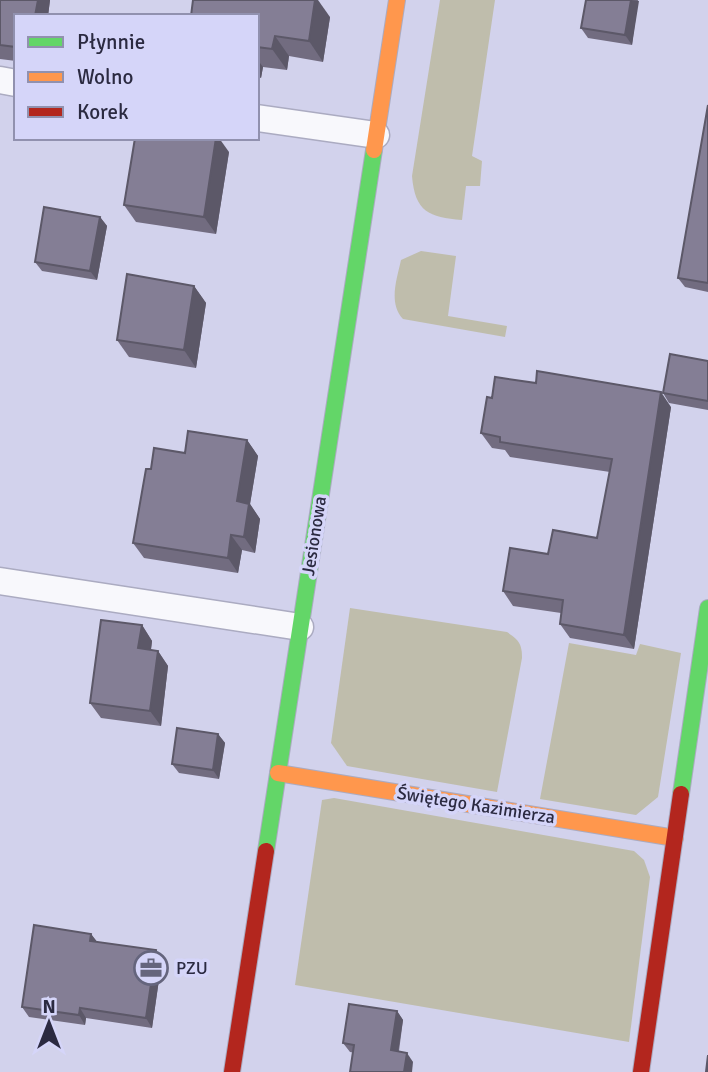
<svg xmlns="http://www.w3.org/2000/svg" width="708" height="1072" font-family="Signika,sans-serif">
  <style>
    .green { fill: #bfbdac }
    .lines { fill: none; stroke-linecap: round; stroke-linejoin: round }
    .lane-casing { stroke: #ababc1; stroke-width: 29 }
    .fast-casing { stroke: #ababc1; stroke-width: 18 }
    .slow-casing { stroke: #ababc1; stroke-width: 18 }
    .jam-casing { stroke: #ababc1; stroke-width: 18 }
    .lane { stroke: #f8f8fc; stroke-width: 26 }
    .fast { stroke: #63d668; stroke-width: 16 }
    .slow { stroke: #ff974d; stroke-width: 16 }
    .jam { stroke: #b3261e; stroke-width: 16 }
    .wall { fill: #726c80 }
    .shaded-wall { fill: #5c5868 }
    .building { fill: #847e95; stroke: #5c5868; stroke-width: 2 }
    .labels { text-anchor: middle; dominant-baseline: central; stroke-width: 7; stroke-linejoin: round; paint-order: stroke }
    .street-label { font-size: 18px; fill: #2b2a41; stroke: #d5d5f9 }
    .poi-label { font-size: 18px; fill: #2b2a41; stroke: #d5d5f9; text-anchor: start }
  </style>
  <rect width="100%" height="100%" fill="#d2d2ec"/>
  <g class="green">
    <path d="M440,0H495L472,156L482,161L480,186H466L462,220C429,217 415,212 412,176Z"/>
    <path d="M421,251L456,256L448,316L507,326L505,337L403,319C388,303 397,279 401,260Z"/>
    <path d="M350,608L507,632C519,640 522,644 522,658L497,792L347,766L331,743Z"/>
    <path d="M569,643L636,655L640,644L681,653L658,797L636,815L540,799Z"/>
    <path d="M334,798L634,851L644,860L650,877L629,1042L295,985L322,800Z"/>
  </g>
  <g class="lines">
    <g class="lane-casing">
      <g id="lane">
        <path d="M0,80L16,83"/>
        <path d="M257,118L376,135"/>
        <path d="M0,581L300,627"/>
      </g>
    </g>
    <g class="fast-casing">
      <g id="fast">
        <path d="M681,794L708,608"/>
        <path d="M266,851L374,150"/>
      </g>
    </g>
    <g class="slow-casing">
      <g id="slow">
        <path d="M374,150L397,0"/>
        <path d="M278,773L675,838"/>
      </g>
    </g>
    <g class="jam-casing">
      <g id="jam">
        <path d="M232,1072L266,851"/>
        <path d="M641,1072L681,794"/>
      </g>
    </g>
    <use href="#lane" class="lane"/>
    <use href="#fast" class="fast"/>
    <use href="#slow" class="slow"/>
    <use href="#jam" class="jam"/>
  </g>
  <g class="wall">
    <path d="M0,0H50L48,16H16V61L0,59Z"/>
    <path d="M586,0H638L632,45L588,38L581,28Z"/>
    <path d="M257,16L330,17L323,62L289,56L287,70L263,67L261,78L257,77Z"/>
    <path d="M708,105V292L685,287L678,278Z"/>
    <path d="M229,152L216,234L136,222L124,205Z"/>
    <path d="M100,217L107,226L97,280L42,271L35,262Z"/>
    <path d="M194,286L206,303L196,368L129,357L117,340Z"/>
    <path d="M708,361V410L669,403L663,393Z"/>
    <path d="M671,407L634,649L570,638L560,624L561,613L513,606L503,591L548,554L597,538L610,472L510,457L505,450L492,448L481,433Z"/>
    <path d="M247,440L258,456L250,504L260,519L255,553L242,550L238,573L144,558L133,543L151,469L185,453Z"/>
    <path d="M142,625L152,641L151,650L158,651L168,666L161,726L101,718L90,703Z"/>
    <path d="M218,734L225,743L219,779L179,773L172,764Z"/>
    <path d="M91,934L97,942L162,959L152,1028L86,1018L85,1025L29,1017L22,1007Z"/>
    <path d="M397,1011L403,1020L399,1051L413,1062L350,1052L343,1043Z"/>
  </g>
  <g class="shaded-wall">
    <path d="M38,0H50L48,16H35Z"/>
    <path d="M315,0H318L330,17L323,62L309,41Z"/>
    <path d="M631,0L639,1L632,45L625,35Z"/>
    <path d="M275,36L289,56L287,70L272,49Z"/>
    <path d="M257,59L263,67L261,78L257,72Z"/>
    <path d="M216,138H219L229,152L216,234L204,217Z"/>
    <path d="M100,217L107,226L97,280L90,271Z"/>
    <path d="M194,286L206,303L196,368L184,350Z"/>
    <path d="M661,392L671,407L634,649L624,635Z"/>
    <path d="M247,440L258,456L250,504L260,519L255,553L244,537L237,501Z"/>
    <path d="M231,535L242,550L238,573L228,558Z"/>
    <path d="M142,625L152,641L149,664L138,648Z"/>
    <path d="M158,651L168,666L161,726L150,711Z"/>
    <path d="M218,734L225,743L219,779L213,770Z"/>
    <path d="M91,934L98,943L90,941Z"/>
    <path d="M156,950L162,959L152,1028L146,1018Z"/>
    <path d="M80,1008L86,1018L85,1025L79,1015Z"/>
    <path d="M397,1011L403,1020L397,1059L391,1050Z"/>
    <path d="M407,1053L413,1062L412,1072H404Z"/>
  </g>
  <g class="building">
    <path d="M0,0H38L35,16H16V47L0,45Z"/>
    <path d="M193,0H315L309,41L275,36L272,49L257,47V16H191Z"/>
    <path d="M586,0H631L625,35L581,28Z"/>
    <path d="M708,105V283L678,278Z"/>
    <path d="M135,138H216L204,217L124,205Z"/>
    <path d="M44,207L100,217L90,271L35,262Z"/>
    <path d="M127,274L194,286L184,350L117,340Z"/>
    <path d="M670,354L708,361V401L663,393Z"/>
    <path d="M537,371L661,392L624,635L560,624L563,600L503,591L510,548L548,554L553,530L597,538L612,459L500,442V437L481,433L487,397L492,398L495,377L536,383Z"/>
    <path d="M188,431L247,440L237,501L249,504L244,537L231,535L228,558L133,543L146,469H151L154,448L185,453Z"/>
    <path d="M101,620L142,625L138,648L158,651L150,711L90,703Z"/>
    <path d="M177,728L218,734L213,770L172,764Z"/>
    <path d="M34,925L91,934L90,941L156,950L146,1018L80,1008L79,1015L22,1007Z"/>
    <path d="M349,1004L397,1011L391,1050L407,1053L404,1072H350L354,1045L343,1043Z"/>
    <path d="M708,1055V1072H706Z"/>
  </g>
  <defs>
    <g id="office-ring" transform="scale(1.75)"><circle r="9.5" fill="#d5d5f9" stroke="#65657d" stroke-width="1.5"/><path d="M-6-3h4V-5.5h4V-3h4V5H-6ZM-1-4.5V-3h2v-1.5ZM-6 0V1H6V0Z" fill="#65657d"/></g>
  </defs>
  <g fill-rule="evenodd">
    <use href="#office-ring" x="151" y="968"/>
  </g>
  <g class="labels">
    <g class="street-label">
      <text transform="translate(314 536) rotate(-81)">Jesionowa</text>
      <text transform="translate(476 805) rotate(9)">Świętego Kazimierza</text>
    </g>
    <g class="poi-label">
      <text x="176" y="968">PZU</text>
    </g>
  </g>
  <rect x="14" y="14" width="245" height="126" fill="#d5d5f9" stroke="#9191af" stroke-width="2"/>
  <rect x="28" y="37" width="35" height="10" fill="#63d668" stroke="#9191af" stroke-width="2"/>
  <text x="77" y="49" font-size="21" fill="#2b2a41">Płynnie</text>
  <rect x="28" y="72" width="35" height="10" fill="#ff974d" stroke="#9191af" stroke-width="2"/>
  <text x="77" y="84" font-size="21" fill="#2b2a41">Wolno</text>
  <rect x="28" y="107" width="35" height="10" fill="#b3261e" stroke="#9191af" stroke-width="2"/>
  <text x="77" y="119" font-size="21" fill="#2b2a41">Korek</text>
  <g transform="translate(49 1023)" stroke="#d5d5f9" stroke-width="5" paint-order="stroke">
  <path d="M0-5L12 26L0 18L-12 26Z" fill="#2b2a41"/>
  <text y="-10" font-size="19" font-weight="bold" text-anchor="middle" fill="#2b2a41">N</text>
  </g>
</svg>
